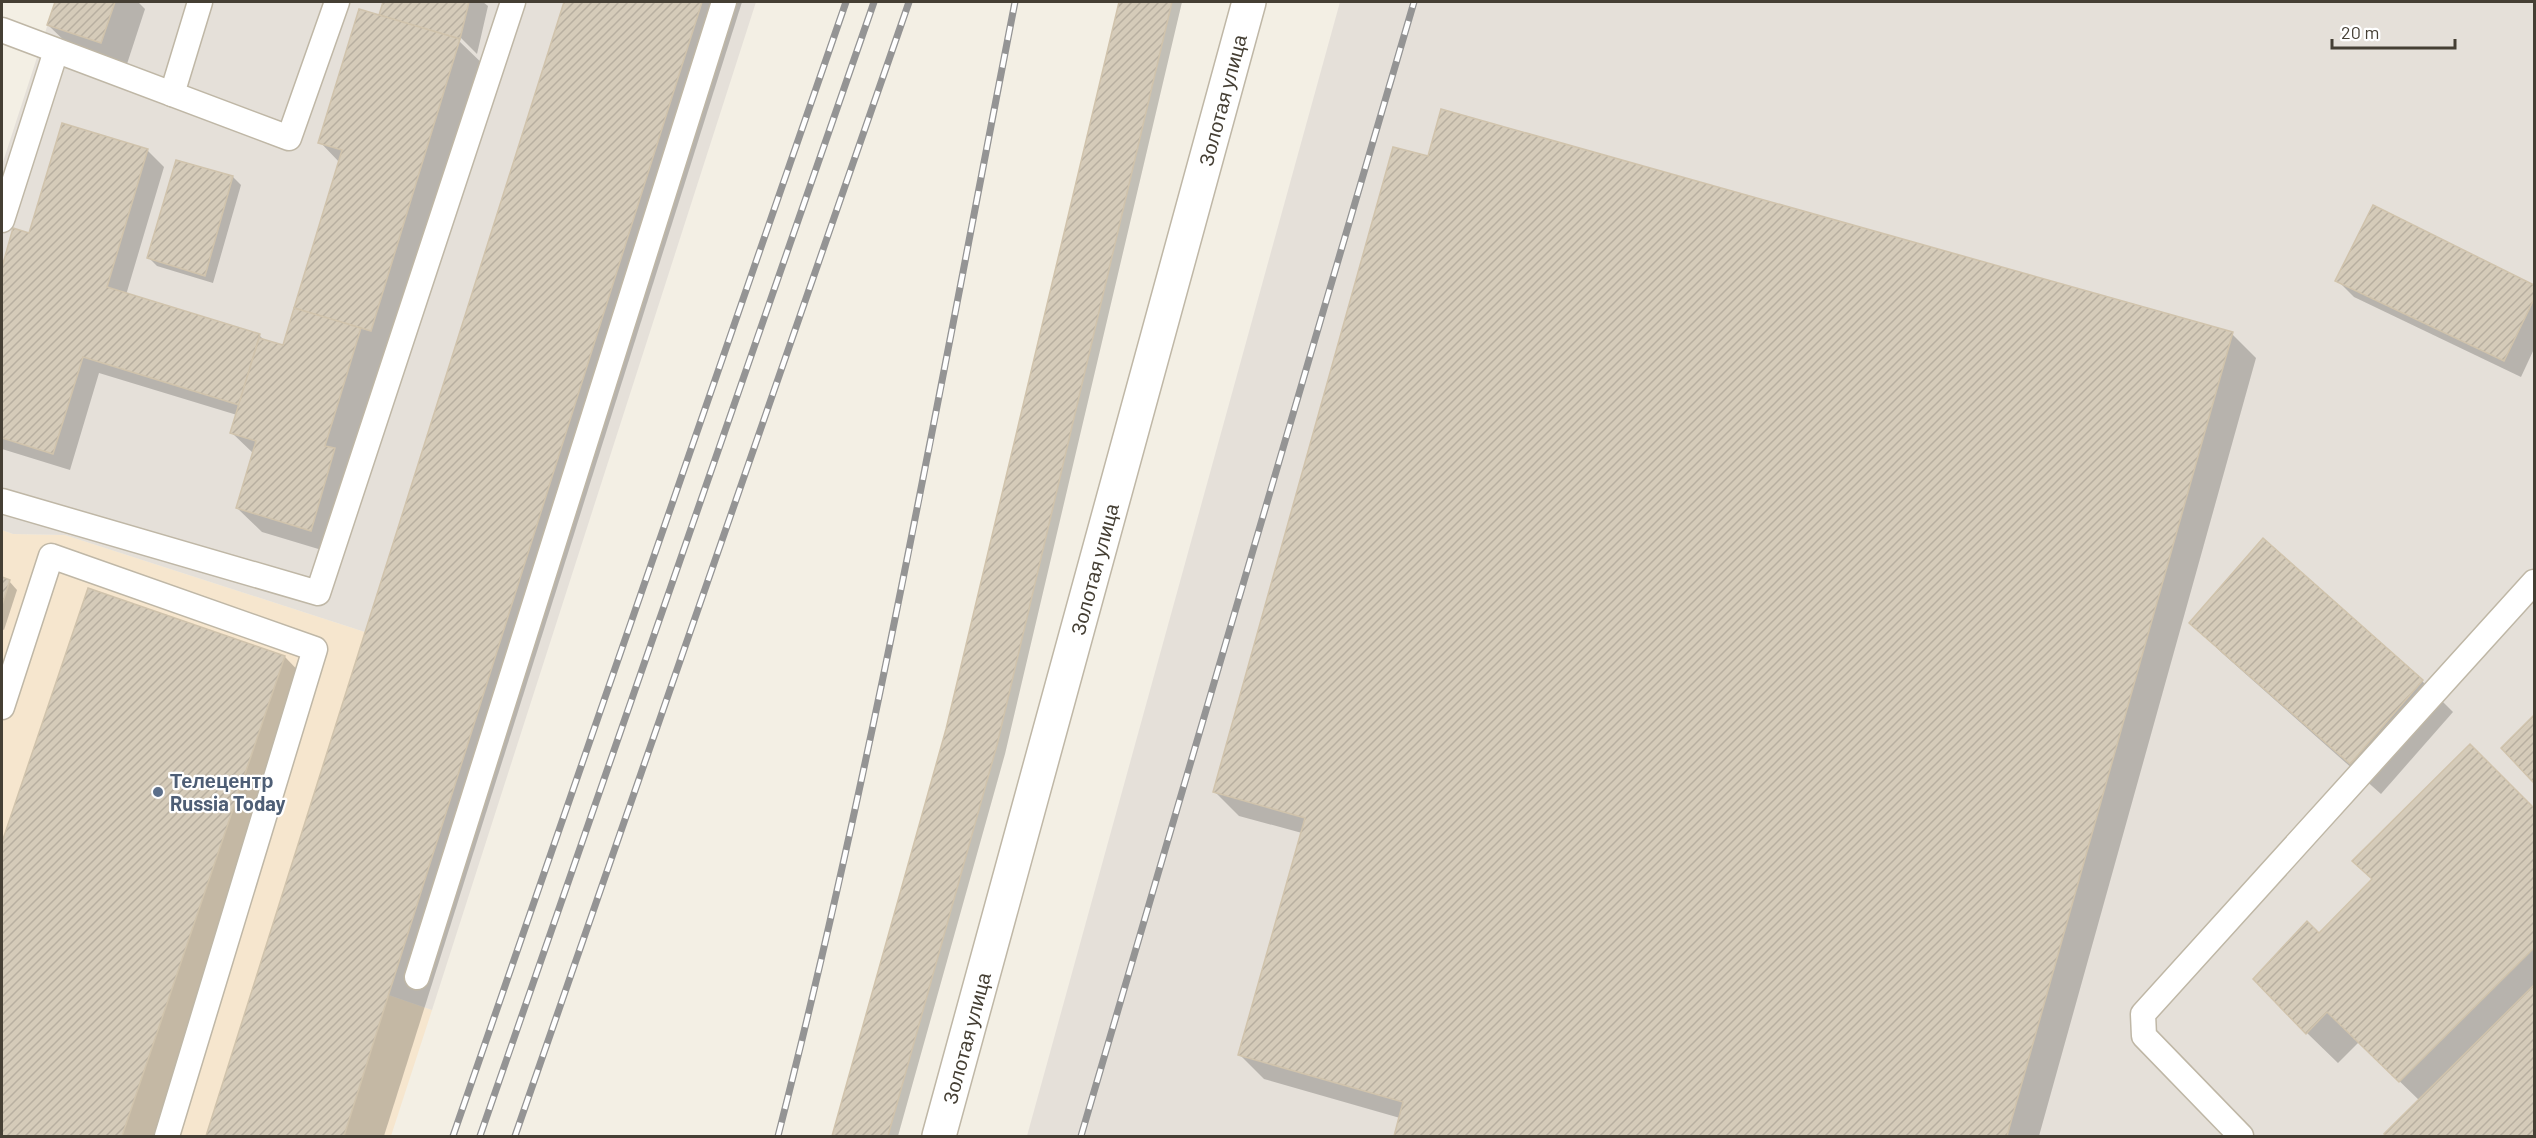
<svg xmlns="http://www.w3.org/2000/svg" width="2536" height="1138" font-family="Barlow,sans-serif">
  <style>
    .commercial { fill: #f6e6ce }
    .industrial { fill: #e5e0d9 }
    .shadow { fill: #0003 }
    .building { fill: url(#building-hatch); stroke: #d0c3ac; stroke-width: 1.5 }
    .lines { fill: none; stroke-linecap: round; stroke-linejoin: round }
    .service-casing { stroke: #bfb7a6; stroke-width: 27 }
    .tertiary-casing { stroke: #bfb7a6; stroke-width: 36 }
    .service { stroke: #fff; stroke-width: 24 }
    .tertiary { stroke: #fff; stroke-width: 33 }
    .rail-casing { stroke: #949494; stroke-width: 7 }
    .rail { stroke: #fff; stroke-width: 4.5; stroke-dasharray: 14; stroke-linecap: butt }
    .service-dot { fill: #5c6f8a; stroke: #fff; stroke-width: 2 }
    .labels { text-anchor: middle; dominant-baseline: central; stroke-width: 4.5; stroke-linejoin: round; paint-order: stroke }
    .street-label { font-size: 20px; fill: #453f34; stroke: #fff }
    .service-label { font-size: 20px; font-weight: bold; fill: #4e5e75; stroke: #fff; text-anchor: start }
  </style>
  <defs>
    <pattern id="building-hatch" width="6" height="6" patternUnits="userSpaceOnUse" patternTransform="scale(1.5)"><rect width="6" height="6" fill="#d5cbb9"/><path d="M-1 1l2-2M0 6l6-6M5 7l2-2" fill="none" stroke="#b8afa0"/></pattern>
  </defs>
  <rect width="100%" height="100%" fill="#f3efe4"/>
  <path class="commercial" d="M2,530L13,534L65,535L365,632L265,952L432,1010L391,1136H2Z"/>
  <g class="industrial">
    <path d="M55,2H756L432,1010L265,952L365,632L65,535L13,534L2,530V165Z"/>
    <path d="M1340,2H2534V1136H1027Z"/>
  </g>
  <g class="shadow">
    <path d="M56,2H138L145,9L126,67L73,49L48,25Z"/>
    <path d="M385,2H483L488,6L477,54L458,35V40L490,71L335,554L262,532L237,508L254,454L232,433L237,415L99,373L70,470L2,449V272L14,230L30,235L63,125L148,151L164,167L126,295L259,335L265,341L284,347L340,163L320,142L385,18L381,14Z"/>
    <path d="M566,2H742L384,1136H208Z"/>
    <path d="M1120,2H1182L1005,754L898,1136H834L947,730Z"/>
    <path d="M233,177L241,185L213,283L157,266L149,258Z"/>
    <path d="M2374,207L2534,287V349L2521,377L2354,297L2337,280Z"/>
    <path d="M2232,334L2256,358L2039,1136H1395L1400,1118L1264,1079L1240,1055L1302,833L1239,816L1214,791Z"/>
    <path d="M2263,540L2422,681L2453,712L2381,794L2222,653L2191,623Z"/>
    <path d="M2,579L9,581L17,590L4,630L2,629Z"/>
    <path d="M89,590L285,657L309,682L155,1136H2V847Z"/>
    <path d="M2534,718V781L2503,748Z"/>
    <path d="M2470,746L2534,810V1136H2389L2387,1134L2420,1101L2359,1042L2338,1063L2307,1033L2319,935L2373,879Z"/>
  </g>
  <g class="building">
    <path d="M55,2H115L101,43L47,25Z"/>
    <path d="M383,2H469L460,39L379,15Z"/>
    <path d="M564,2H702L344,1136H206Z"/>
    <path d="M1119,2H1172L997,745L888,1136H832L946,729Z"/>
    <path d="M359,9L460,39L371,331L294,308L342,150L318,143Z"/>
    <path d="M1441,109L2233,332L2007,1136H1394L1403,1102L1238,1055L1305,818L1213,792L1393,147L1428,156Z"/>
    <path d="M62,123L148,149L107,287L260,334L239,405L83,357L53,454L2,438V267L13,228L29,233Z"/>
    <path d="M176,160L233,176L205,276L147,258Z"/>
    <path d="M2373,205L2534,285V299L2504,361L2335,281Z"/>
    <path d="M294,308L361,328L325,446L335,448L311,531L236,508L256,441L230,433L259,338L283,345Z"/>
    <path d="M2263,538L2423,680L2350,764L2189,623Z"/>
    <path d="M2,577L10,580L2,605Z"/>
    <path d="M88,588L285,656L122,1136H2V842Z"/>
    <path d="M2534,715V783L2501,748Z"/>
    <path d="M2470,744L2534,808V948L2399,1082L2327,1012L2306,1034L2253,979L2307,921L2319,933L2372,879L2352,861Z"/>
    <path d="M2534,985V1136H2387L2384,1134Z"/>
  </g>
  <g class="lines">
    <g class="service-casing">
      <g id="service">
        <path d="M2,30L289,138L337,2"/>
        <path d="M172,94L200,2"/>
        <path d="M2,220L56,51"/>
        <path d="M2,501L318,593L513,2"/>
        <path d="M2,707L51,556L315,649L167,1136"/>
        <path d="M417,977L724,2"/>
        <path d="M2241,1136L2144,1036L2143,1014L2534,582"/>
      </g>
    </g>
    <g class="tertiary-casing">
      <path id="tertiary" d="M939,1136L1249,2"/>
    </g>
    <use href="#service" class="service"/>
    <use href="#tertiary" class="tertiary"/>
    <g class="rail-casing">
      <g id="rail">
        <path d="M453,1136L846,2"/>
        <path d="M480,1136L874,2"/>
        <path d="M515,1136L909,2"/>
        <path d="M778,1136C874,762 941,381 1015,2"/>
        <path d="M1081,1136L1414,2"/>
      </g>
    </g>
    <use href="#rail" class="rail"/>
  </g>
  <circle class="service-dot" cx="158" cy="792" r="6"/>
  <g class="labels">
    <g class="street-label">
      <text transform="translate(1222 100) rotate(-75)">Золотая улица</text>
      <text transform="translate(1094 569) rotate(-75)">Золотая улица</text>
      <text transform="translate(966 1038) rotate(-75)">Золотая улица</text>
    </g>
    <g class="service-label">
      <text x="170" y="780">Телецентр<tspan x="170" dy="23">Russia Today</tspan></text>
    </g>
  </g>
  <rect width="2536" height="1138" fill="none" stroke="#453f34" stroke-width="6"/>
  <path d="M2332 39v9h123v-9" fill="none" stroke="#453f34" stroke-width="3"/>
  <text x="2341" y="39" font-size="18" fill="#453f34" stroke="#ffffff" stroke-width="4.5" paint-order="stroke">20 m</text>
</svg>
